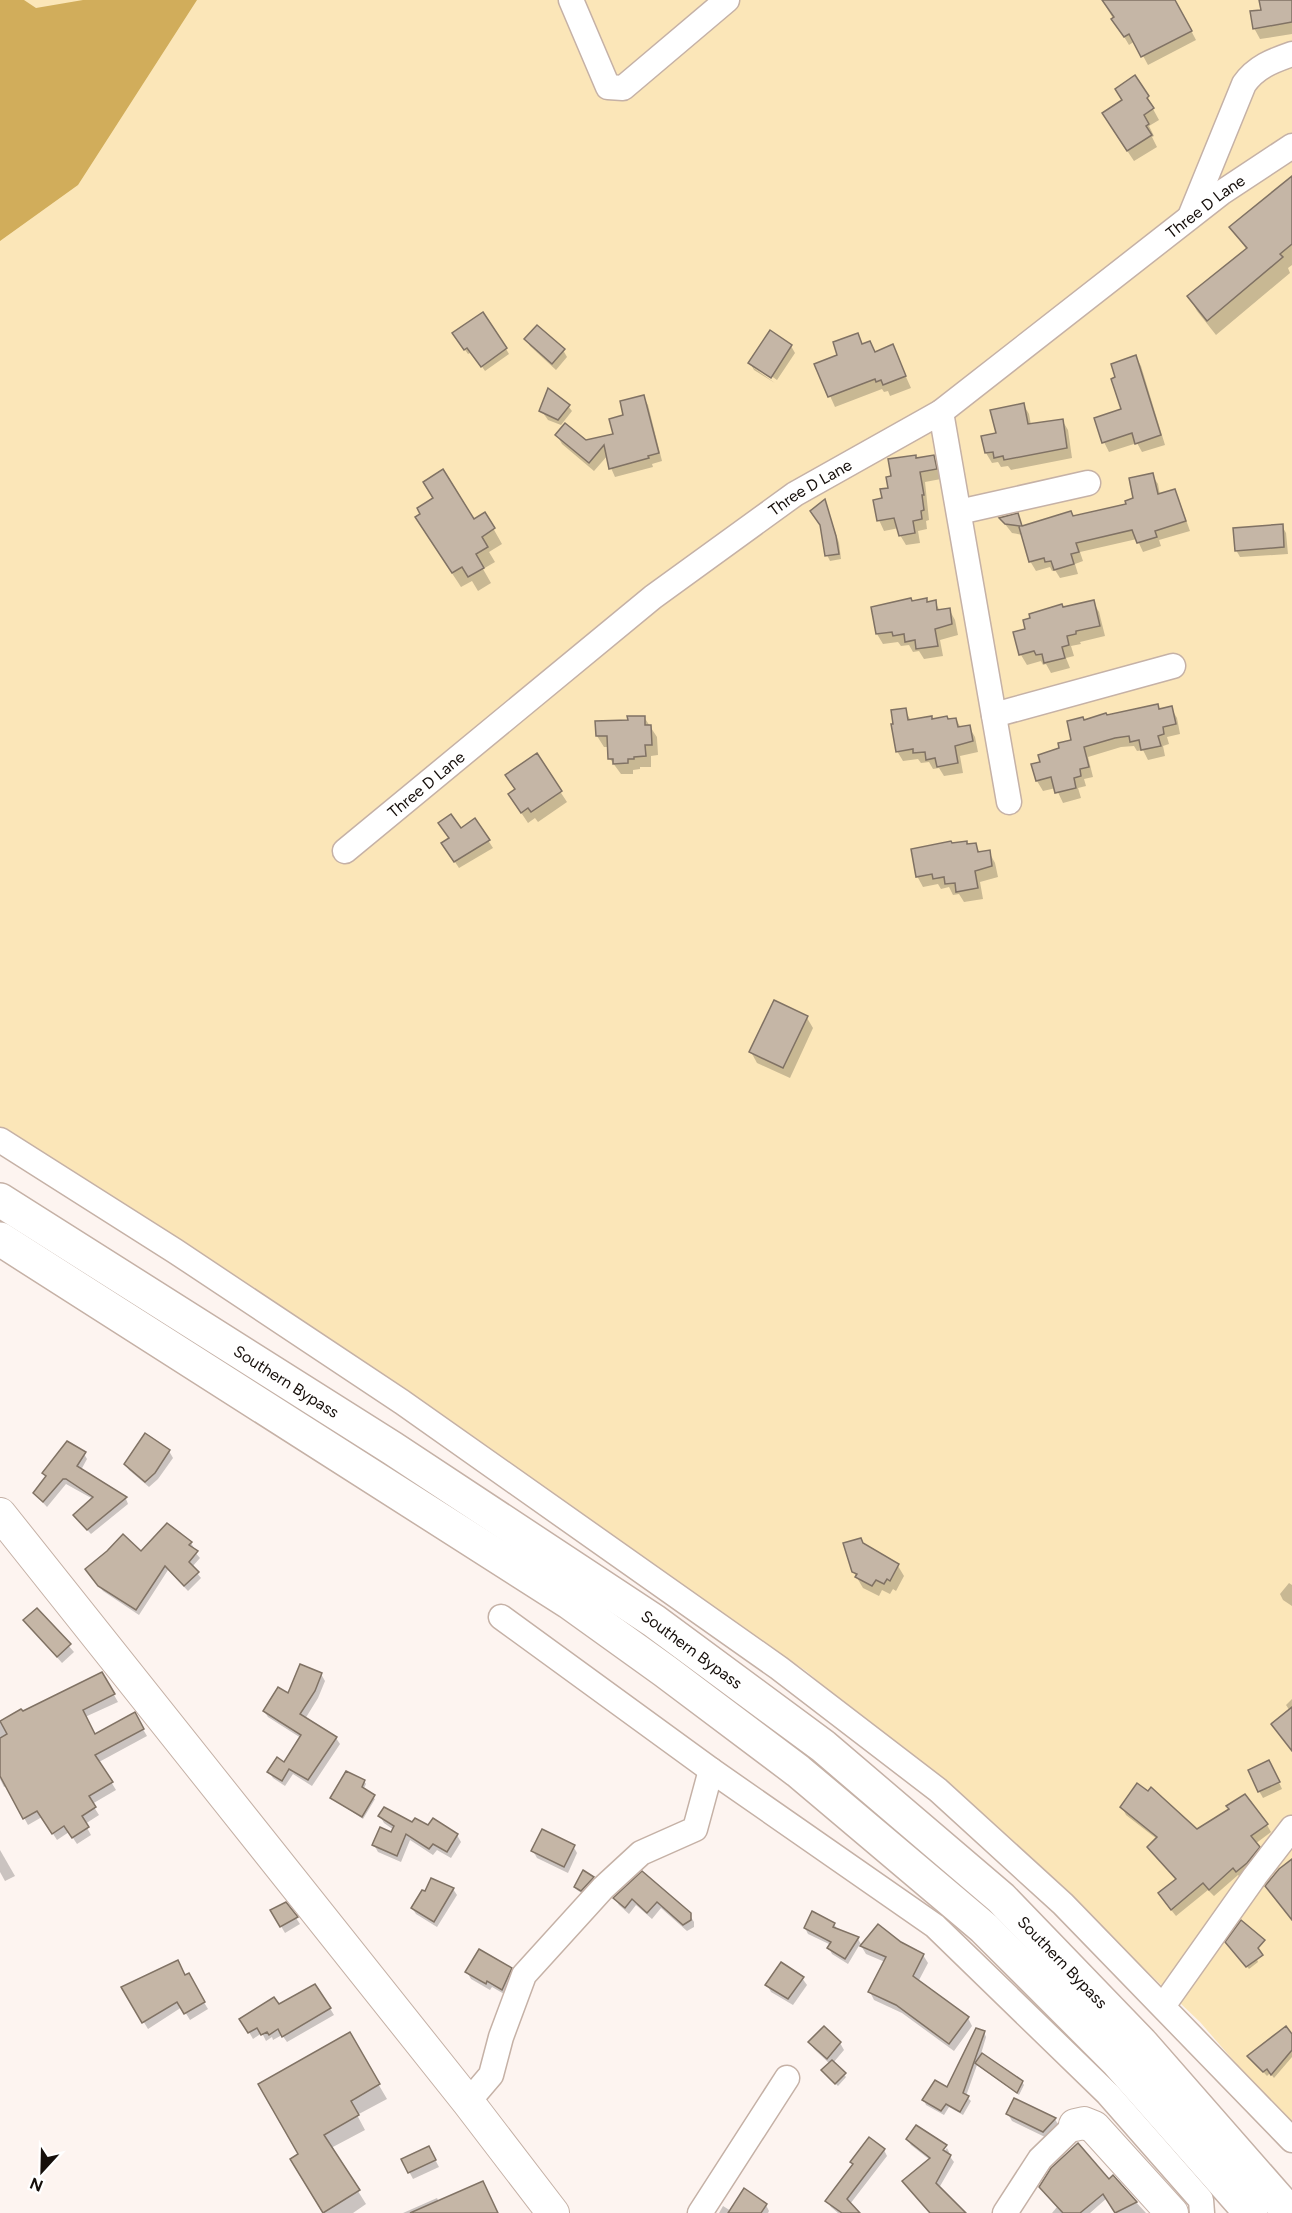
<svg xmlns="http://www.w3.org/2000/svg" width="1292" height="2213" font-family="Figtree,sans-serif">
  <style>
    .green { fill: #fbe6b8 }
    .forest { fill: #d1ad5b }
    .shadow { fill: #0003 }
    .building { fill: #c5b6a6; stroke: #807264; stroke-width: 1.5 }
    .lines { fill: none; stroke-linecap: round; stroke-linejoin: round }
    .minor-casing { stroke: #c5b1a6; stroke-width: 27 }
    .major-casing { stroke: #c5b1a6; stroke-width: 34 }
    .highway-casing { stroke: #c5b1a6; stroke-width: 36 }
    .minor { stroke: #fff; stroke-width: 24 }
    .major { stroke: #fff; stroke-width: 32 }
    .highway { stroke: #fff; stroke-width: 33 }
    .labels { text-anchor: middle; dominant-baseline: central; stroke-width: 4.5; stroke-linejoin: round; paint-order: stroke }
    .street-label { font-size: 16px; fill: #150e0a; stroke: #fff }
  </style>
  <rect width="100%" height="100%" fill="#fdf4f0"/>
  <path class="green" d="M0,0H1292V2128L1200,2022L1056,1885L806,1671L0,1129Z"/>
  <path class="forest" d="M0,0H24L36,8L83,0H197L78,185L0,241Z"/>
  <g class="shadow">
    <path d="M1102,0H1175L1196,40L1148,65L1135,41L1129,45Z"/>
    <path d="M1260,0H1292V34L1260,39L1254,28L1262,11Z"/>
    <path d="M1135,77L1154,108L1153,109L1159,120L1149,126L1154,136L1152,137L1157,147L1134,161L1110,125Z"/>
    <path d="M1292,185V265L1288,268L1290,273L1216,335L1197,311L1189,296L1247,250L1231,227Z"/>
    <path d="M770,332L791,346L795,353L777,380L754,364V368L775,383L754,370L750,363Z"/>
    <path d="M857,335L863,345L870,342L876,353L892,346L911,388L890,396L888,391L884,392L882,389L835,407L816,365L839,356Z"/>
    <path d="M457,339L506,349L509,354L485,371L472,352L468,354Z"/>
    <path d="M526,339L563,350L567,357L556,370L530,346Z"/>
    <path d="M1136,357L1141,366L1165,445L1142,452L1137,443L1109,452L1104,442L1123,410Z"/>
    <path d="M643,396L648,405L662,461L652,464L653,467L615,477L611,468L608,455L594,471L562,444L557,435L585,442L615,435L625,416Z"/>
    <path d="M1023,404L1029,414L1031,425L1062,420L1068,430L1072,458L1011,470L1008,466L1001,467L998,462L992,463L986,453L982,438L998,434Z"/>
    <path d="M568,406L572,411L561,425L548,420L541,410Z"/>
    <path d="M933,457L939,467L941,479L925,482L929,520L926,521L927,529L918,531L920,543L906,545L900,535L899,528L884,531L879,520L884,499L890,489L893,477L917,459Z"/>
    <path d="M1152,475L1158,484L1160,495L1174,490L1179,500L1190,531L1159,540L1161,546L1143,552L1137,539L1080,552L1083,561L1075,564L1078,574L1060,578L1055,570L1052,571L1050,567L1036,571L1030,561L1023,535L1012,533L1001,519L1017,515L1023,527L1128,505L1135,499Z"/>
    <path d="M435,499L474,521L485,514L502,544L489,552L495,562L483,569L491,583L478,591L472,581L461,587L425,532Z"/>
    <path d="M825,502L839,543L841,559L830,561L827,555L822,526Z"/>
    <path d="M1282,526L1286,533L1288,554L1240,557L1236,550Z"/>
    <path d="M912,602H935L940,611L949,609L955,620L958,635L940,640L943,656L924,659L919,651L913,652L909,645L901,646L898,642L883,644L877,634Z"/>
    <path d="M1093,602L1099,612L1105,636L1080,642L1081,644L1071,646L1074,656L1066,658L1070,668L1051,673L1046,664L1043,665L1041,661L1027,665L1021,655L1015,633L1027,630L1063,609Z"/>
    <path d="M1171,708L1177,718L1180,734L1167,737L1169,744L1163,746L1165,756L1148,760L1143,750L1137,751L1134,746L1121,747L1088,757L1093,777L1084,779L1086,786L1078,788L1081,798L1063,803L1056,788L1043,791L1037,781L1042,763L1073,741L1084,721Z"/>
    <path d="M905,710L911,721L956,719L961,728L969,727L975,737L978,752L960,756L963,773L944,776L939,768L933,769L929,762L921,763L918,759L903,761L897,751Z"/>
    <path d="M644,717L657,737L658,755L651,756V767H640V769L633,770V774H621L610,759L609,747H604L597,736Z"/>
    <path d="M536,755L567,802L538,822L535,818L528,823L516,805V790Z"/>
    <path d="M475,820L493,848L459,868L447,850L460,830Z"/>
    <path d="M975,844L980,853L989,852L995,863L998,877L980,882L983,899L964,902L959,894L953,895L949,887L941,889L938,884L923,887L917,876L968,846Z"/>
    <path d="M807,1018L813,1028L790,1078L757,1063L751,1052Z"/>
    <path d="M146,1435L169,1451L173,1458L158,1479L149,1487L129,1470L125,1464Z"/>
    <path d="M84,1454L87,1459L81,1470L126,1499L128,1504L91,1534L78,1520L93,1499L66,1484L47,1507L34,1493L47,1478L44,1473Z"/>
    <path d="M191,1543L194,1548L193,1550L200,1558L192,1567L201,1578L188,1591L168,1570L139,1615L103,1591L90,1575L141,1553Z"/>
    <path d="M865,1546L898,1566L904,1576L896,1591L893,1589L890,1594L882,1590L879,1596L863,1588L853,1571Z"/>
    <path d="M1289,1583L1292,1585V1606L1283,1600L1280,1594Z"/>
    <path d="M37,1610L74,1652L62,1663L25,1621Z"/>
    <path d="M102,1674L118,1702L85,1717L95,1736L134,1714L147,1736L99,1762L116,1790L92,1804L99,1815L85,1824L91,1835L77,1844L69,1832L57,1840L42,1817L28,1825L7,1786L4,1787L0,1779V1722L21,1711L22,1713Z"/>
    <path d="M321,1674L325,1681L318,1698L305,1719L336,1738L340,1744L312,1786L293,1774L285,1786L273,1778L269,1772L285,1764L301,1738L268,1717L264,1711Z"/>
    <path d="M1292,1699V1742L1290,1711L1286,1705Z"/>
    <path d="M1273,1769L1282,1789L1263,1798L1259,1791Z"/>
    <path d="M364,1781L366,1784L363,1790L375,1799L363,1819L332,1798Z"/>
    <path d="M1122,1807L1197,1831L1267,1825L1271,1832L1255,1844L1263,1855L1242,1879L1238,1875L1214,1896L1208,1890L1176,1916L1164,1901L1176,1880L1149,1847L1157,1839L1126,1815Z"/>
    <path d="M380,1816L457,1835L461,1842L451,1858L437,1850L433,1855L410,1840L401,1862L378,1852L374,1845L392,1834L394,1830L384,1823Z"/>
    <path d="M573,1846L577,1853L568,1873L537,1858L533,1851Z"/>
    <path d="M0,1850L15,1876L5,1881L0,1872Z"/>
    <path d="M642,1873L689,1914L694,1922V1927L687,1931L661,1908L652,1919L636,1905L629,1914L619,1905L615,1899Z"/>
    <path d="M593,1878L595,1880L583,1894L577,1890L575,1887Z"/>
    <path d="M453,1889L457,1895L437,1927L416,1914L412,1908Z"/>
    <path d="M272,1911L296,1918L300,1924L285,1933Z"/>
    <path d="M834,1924L837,1929L858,1939L862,1946L900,1944L923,1955L928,1963L918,1982L968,2018L972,2026L954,2051L902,2013L874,2000L870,1992L885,1962L866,1954L860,1944L848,1964L832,1954L829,1948L831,1945L808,1934L805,1928Z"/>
    <path d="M1245,1928L1258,1962L1249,1969L1229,1946Z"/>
    <path d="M511,1969L515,1976L506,1995L492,1987L490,1990L471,1979L467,1972Z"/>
    <path d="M188,1976L208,2009L190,2020L182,2007L148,2029L123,1988Z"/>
    <path d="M802,1978L807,1985L793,2005L771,1992L767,1985Z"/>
    <path d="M323,1997L334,2015L287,2042L282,2035L273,2040L272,2037L266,2041L262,2033L253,2039L242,2020L279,2006Z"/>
    <path d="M824,2028L840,2043L844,2050L833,2063L846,2077L838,2086L825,2073L830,2064L814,2049L810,2043Z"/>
    <path d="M984,2032L986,2037L981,2054L1022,2082L1024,2085L1019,2095L977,2065L966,2096L971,2101L963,2115L949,2107L944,2115L926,2105L924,2100L948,2090Z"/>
    <path d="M349,2034L387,2099L357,2115L365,2130L331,2148L366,2204L353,2213H324L300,2173V2155Z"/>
    <path d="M1292,2037V2057L1274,2078L1270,2073L1267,2076L1252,2060Z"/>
    <path d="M1014,2100L1055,2119L1059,2126L1047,2138L1012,2121L1008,2114Z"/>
    <path d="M907,2139L946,2146L940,2157L947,2148L949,2152L948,2154L954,2162L939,2188L963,2213H930L908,2187L930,2160L911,2145Z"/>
    <path d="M884,2150L887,2156L850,2204L858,2213H838L831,2207L827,2201Z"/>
    <path d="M432,2154L439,2167L413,2179L403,2160Z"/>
    <path d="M1113,2177L1146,2213H1116L1107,2198L1090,2213H1052L1057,2207L1044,2193L1108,2181Z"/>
    <path d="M437,2198L439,2202L497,2213H403Z"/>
    <path d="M766,2205L769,2211L768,2213H719L723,2206L731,2211Z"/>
  </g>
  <g class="building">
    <path d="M1102,0H1175L1192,31L1141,57L1129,34L1124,37L1111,19L1114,17Z"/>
    <path d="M1259,0H1292V22L1253,29L1250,11L1261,10Z"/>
    <path d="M1135,75L1149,96L1147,98L1154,108L1144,115L1149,124L1146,126L1152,135L1127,151L1102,113L1122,100L1115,89Z"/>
    <path d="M1292,176V244L1280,254L1283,257L1207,321L1187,296L1247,248L1229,227Z"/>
    <path d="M483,312L507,348L481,367L467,348L464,350L452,333Z"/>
    <path d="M537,325L565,349L552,364L524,339Z"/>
    <path d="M770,330L792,345L771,378L748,363Z"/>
    <path d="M858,333L862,344L870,341L875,352L893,344L906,376L883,385L881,380L876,382L875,379L828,397L814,364L837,355L833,342Z"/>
    <path d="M1136,355L1161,435L1135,444L1132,433L1102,443L1094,418L1121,409L1111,379L1115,377L1111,364Z"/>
    <path d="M548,388L570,405L558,420L539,411Z"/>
    <path d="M644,395L659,453L648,456L649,458L609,469L604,445L589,463L555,435L565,423L586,440L613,434L609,419L623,415L620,401Z"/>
    <path d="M1024,403L1028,424L1063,419L1067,448L1004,460L1003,456L994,458L993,452L985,453L981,436L996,433L990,410Z"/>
    <path d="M916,455V458L934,455L937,469L920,472L924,495H922L924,510L921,511L922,519L913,521L915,533L899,536L894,518L877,521L873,500L882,498L880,489L888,488L886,477L891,476L888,459Z"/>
    <path d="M443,469L474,519L485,512L495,528L482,537L488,547L476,554L484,568L468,577L462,567L452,573L415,517L420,514L417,508L433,498L423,482Z"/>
    <path d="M1153,473L1158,494L1175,489L1186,521L1155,531L1157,537L1137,543L1132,530L1076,543L1079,552L1071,554L1074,564L1054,570L1051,561L1045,562L1044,558L1029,562L1019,527L1020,526L1005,524L999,518L1018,513L1022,526L1071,511L1073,516L1126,504L1125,501L1133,498L1129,478Z"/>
    <path d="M825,499L836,536L839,554L825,556L820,525L810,511Z"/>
    <path d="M1283,524L1284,547L1235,551L1233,528Z"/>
    <path d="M911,598L912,601L927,598V602L936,600L937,610L950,608L952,624L935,629L938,646L916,649L915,640L905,642L904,634L893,636L892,632L876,634L871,607Z"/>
    <path d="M1094,600L1100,626L1076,631V634L1067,636L1069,645L1062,647L1065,658L1044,663L1042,654L1036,655L1034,651L1019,655L1013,632L1025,629L1023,620L1030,618L1029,614L1062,604L1063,607Z"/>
    <path d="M1158,704L1159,709L1172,706L1176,724L1163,727L1164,734L1158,736L1161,746L1141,750L1139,740L1130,742L1129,736L1115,738L1084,747L1089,767L1080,769L1081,776L1074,778L1076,788L1055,793L1051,777L1036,781L1031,764L1040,762L1038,755L1059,748L1058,743L1071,740L1067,721L1083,717L1084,720L1106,713L1107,715Z"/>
    <path d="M906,708L908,720L932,716V719L947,716L948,719L956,718L958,727L970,725L973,741L955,746L958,763L937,767L935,758L926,760L925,752L913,753V749L896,752L891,724H893L891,710Z"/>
    <path d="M627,716H645V725H651L652,745H645L646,756L634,757V759H628V763L613,764V759H608L607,736H596L595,721L628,720Z"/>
    <path d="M537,753L562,791L531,812L528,808L521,813L508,794L515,789L505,775Z"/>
    <path d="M451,814L461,828L475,818L490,840L454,862L441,843L449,838L438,823Z"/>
    <path d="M951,841L952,843L967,841V844L976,843L978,852L990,850L992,866L975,871L978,888L956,892L955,883L945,884L944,877L933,879L932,874L916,877L911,849Z"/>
    <path d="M774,1000L808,1016L783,1068L749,1052Z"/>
    <path d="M145,1433L170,1450L155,1473L145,1482L124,1464Z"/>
    <path d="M67,1441L86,1452L77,1466L127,1497L87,1530L73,1515L93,1497L66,1479H63L43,1502L33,1493L46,1476L42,1473Z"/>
    <path d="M167,1523L192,1542L189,1545L198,1551L189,1562L199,1572L184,1586L165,1566L136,1610L98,1586L85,1569L107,1551L123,1534L141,1551Z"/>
    <path d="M861,1538L863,1543L899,1564L890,1581L887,1579L884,1584L876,1580L872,1586L855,1577L857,1574L852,1572L843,1543Z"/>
    <path d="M37,1608L71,1644L57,1657L23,1620Z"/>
    <path d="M300,1664L322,1673L315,1691L300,1714L337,1737L308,1780L289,1769L282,1781L267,1772L277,1757L284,1762L301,1735L263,1711L278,1687L288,1693Z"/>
    <path d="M102,1672L115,1694L83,1710L95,1734L135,1712L144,1729L95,1755L113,1782L89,1796L96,1807L82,1816L89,1827L72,1838L64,1826L52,1834L37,1811L23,1819L0,1776V1738L7,1734L0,1721L21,1709L23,1711Z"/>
    <path d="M1292,1707V1751L1271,1724Z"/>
    <path d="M1269,1760L1280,1782L1258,1792L1248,1770Z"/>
    <path d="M346,1771L365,1780L362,1787L375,1795L362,1817L330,1798Z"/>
    <path d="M1137,1783L1148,1791L1151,1787L1197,1829L1229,1809L1226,1806L1245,1794L1268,1824L1251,1836L1260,1847L1247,1863L1236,1872L1233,1868L1209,1890L1203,1883L1171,1910L1158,1893L1176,1879L1147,1847L1157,1837L1120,1807Z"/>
    <path d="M384,1807L412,1822L415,1818L428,1825L433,1818L458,1834L447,1852L433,1844L429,1849L406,1834L397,1856L372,1845L380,1827L391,1832L394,1826L378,1816Z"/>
    <path d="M542,1829L575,1845L564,1867L531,1851Z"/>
    <path d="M1292,1859V1920L1265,1886L1279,1869Z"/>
    <path d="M583,1870L594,1877L581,1891L574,1887Z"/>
    <path d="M642,1871L691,1913V1920L683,1925L657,1902L647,1913L632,1899L625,1908L613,1898Z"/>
    <path d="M431,1878L454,1888L434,1922L411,1908L422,1890L425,1891Z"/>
    <path d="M286,1902L298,1917L280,1927L270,1910Z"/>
    <path d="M812,1911L835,1923L833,1927L859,1937L845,1959L827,1948L831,1942L804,1928Z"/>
    <path d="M1241,1920L1265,1940L1258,1948L1263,1955L1246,1967L1225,1942Z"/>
    <path d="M878,1924L901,1942L924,1954L913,1976L969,2017L949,2044L896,2005L868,1992L886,1957L860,1946Z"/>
    <path d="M479,1949L512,1968L502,1990L487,1981L486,1984L465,1972Z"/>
    <path d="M178,1960L185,1975L189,1973L205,2002L184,2014L177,2002L142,2023L121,1987Z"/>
    <path d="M781,1962L804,1977L788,1999L765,1985Z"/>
    <path d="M315,1984L331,2008L282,2037L278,2029L269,2035L267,2032L261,2035L257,2028L248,2033L239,2019L274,1997L279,2004Z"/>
    <path d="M824,2026L841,2042L827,2059L808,2042Z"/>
    <path d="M1286,2026L1292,2034V2050L1271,2075L1267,2069L1263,2072L1247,2056Z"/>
    <path d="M976,2028L985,2031L963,2093L969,2096L960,2112L946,2104L941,2111L922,2100L935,2080L947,2087Z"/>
    <path d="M350,2032L380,2084L351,2101L359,2115L324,2135L360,2190L323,2213L290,2159L298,2154L258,2084Z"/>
    <path d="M982,2053L1023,2081L1017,2093L975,2063Z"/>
    <path d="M832,2060L846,2073L835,2084L821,2070Z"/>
    <path d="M1014,2098L1056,2118L1043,2132L1006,2114Z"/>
    <path d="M916,2125L947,2145L943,2150L951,2155L936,2183L966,2213H930L902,2181L930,2158L906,2139Z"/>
    <path d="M869,2137L885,2149L847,2199L860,2213H842L825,2201L853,2164L850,2162Z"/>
    <path d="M1078,2143L1109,2179L1113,2175L1137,2202L1115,2213L1103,2194L1080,2213H1063L1039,2187L1051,2168Z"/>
    <path d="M429,2146L436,2160L408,2173L401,2159Z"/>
    <path d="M483,2181L498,2213H410Z"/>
    <path d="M744,2188L767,2204L761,2213H728Z"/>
  </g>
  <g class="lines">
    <g class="minor-casing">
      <g id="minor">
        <path d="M571,0L608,87L623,88L727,0"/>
        <path d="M1191,214L1244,84C1256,67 1272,61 1292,54"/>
        <path d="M941,412L1009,802"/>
        <path d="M959,512L1088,483"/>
        <path d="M994,715L1173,666"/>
        <path id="s1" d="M345,851L653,597L795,494L941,412L1221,193L1292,146"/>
        <path d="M0,1140L175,1251L402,1402L779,1668L938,1790L1063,1904L1292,2140"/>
        <path d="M501,1617L711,1770L935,1926L1108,2094L1201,2200L1202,2213"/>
        <path d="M1163,2006L1255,1876L1292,1828"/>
        <path d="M468,2102L491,2075L501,2037L524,1975L603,1888L641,1853L695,1829L711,1770"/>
        <path d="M700,2213L787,2078"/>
        <path d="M1005,2213L1040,2159L1075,2125"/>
      </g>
    </g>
    <g class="major-casing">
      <g id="major">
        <path d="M0,1514L468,2102L553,2213"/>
        <path d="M1075,2125L1084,2123L1094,2127L1172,2213"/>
      </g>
    </g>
    <g class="highway-casing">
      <g id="highway">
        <path id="s2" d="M0,1200L392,1448L654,1621L823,1746L1001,1898L1141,2043L1290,2213"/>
        <path d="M0,1239L569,1602L665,1671L798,1771L984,1928L1117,2061L1251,2213"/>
      </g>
    </g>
    <use href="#minor" class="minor"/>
    <use href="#major" class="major"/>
    <use href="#highway" class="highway"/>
  </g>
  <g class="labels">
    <g class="street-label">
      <text stroke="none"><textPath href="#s1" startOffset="1077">Three D Lane</textPath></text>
      <text stroke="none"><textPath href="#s1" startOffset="591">Three D Lane</textPath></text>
      <text stroke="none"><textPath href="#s1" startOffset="105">Three D Lane</textPath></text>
      <text stroke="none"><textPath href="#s2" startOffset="339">Southern Bypass</textPath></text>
      <text stroke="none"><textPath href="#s2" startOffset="825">Southern Bypass</textPath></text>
      <text stroke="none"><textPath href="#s2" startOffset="1311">Southern Bypass</textPath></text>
    </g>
  </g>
  <g transform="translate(42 2171) rotate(202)" stroke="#ffffff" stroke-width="4.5" paint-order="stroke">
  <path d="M0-4.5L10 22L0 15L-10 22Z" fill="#150e0a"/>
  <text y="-9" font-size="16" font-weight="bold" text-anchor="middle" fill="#150e0a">N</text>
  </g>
</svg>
